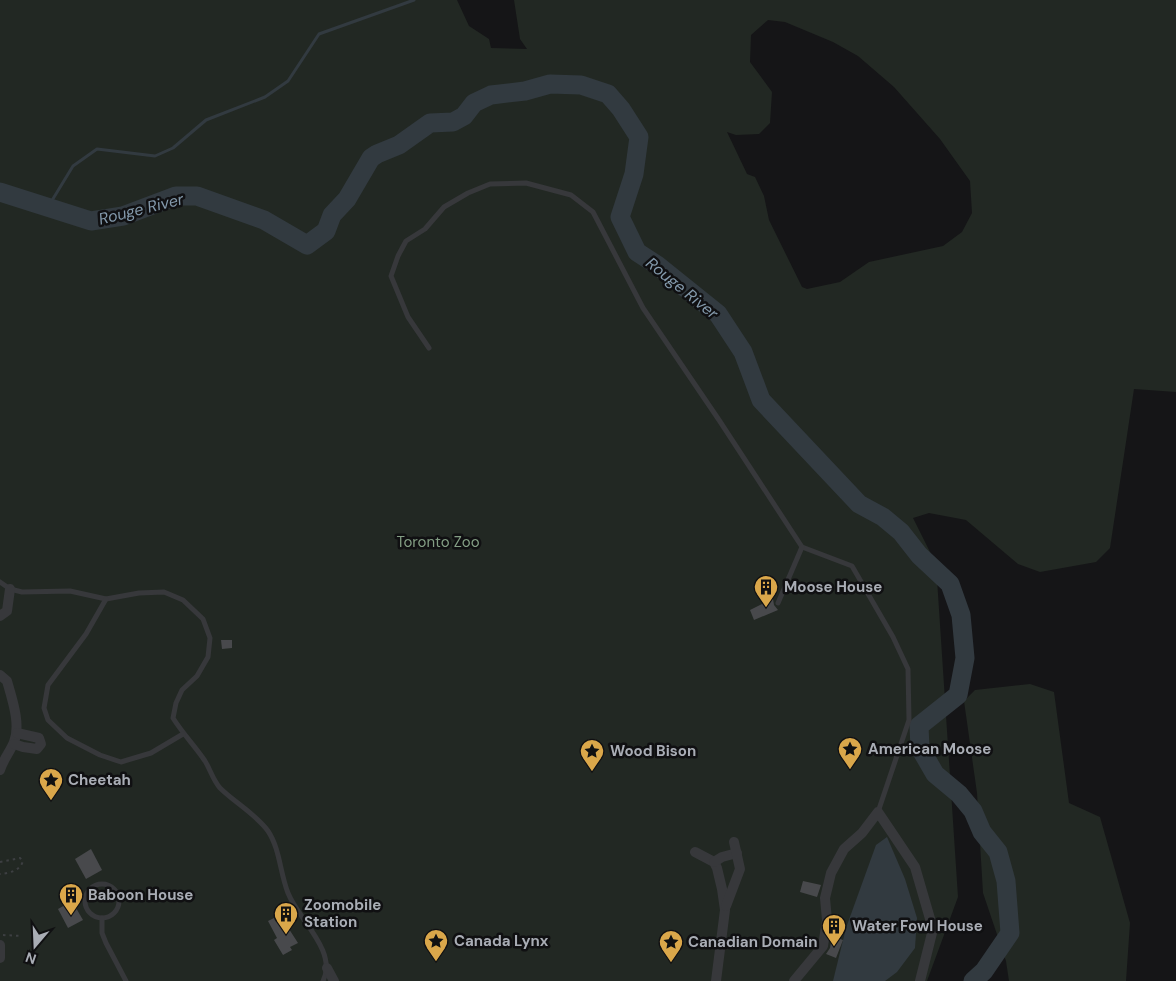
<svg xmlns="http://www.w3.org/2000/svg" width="1176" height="981" font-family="'DM Sans',sans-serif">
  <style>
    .green { fill: #222823; fill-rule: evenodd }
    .water { fill: #323a40 }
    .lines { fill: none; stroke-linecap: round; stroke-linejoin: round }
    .stream { stroke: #323a40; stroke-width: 3 }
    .river { stroke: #323a40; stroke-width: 19 }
    .building { fill: #48494c }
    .path { stroke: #3d3f42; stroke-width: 2; stroke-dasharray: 2.5 4; stroke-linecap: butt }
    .lane { stroke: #37383b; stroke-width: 5 }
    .street { stroke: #37383b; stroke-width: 10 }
    .labels { text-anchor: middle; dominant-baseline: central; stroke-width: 5; stroke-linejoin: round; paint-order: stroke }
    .park-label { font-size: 15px; fill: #839e84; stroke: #101012 }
    .poi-label { font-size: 15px; font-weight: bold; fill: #a9adb5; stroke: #101012; text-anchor: start }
    .water-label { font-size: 16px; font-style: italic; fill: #849aac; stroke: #101012 }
  </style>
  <rect width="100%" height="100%" fill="#151517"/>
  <g class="green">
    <path d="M0,0H457L469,26L489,39L491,48L527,49L520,39L514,0H1176V392L1134,389L1110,548L1096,562L1040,572L1018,564L966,520L929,513L913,518L936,564L958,897L927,981H0ZM768,20L785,22L833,42L858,56L894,87L940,139L970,181L972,213L962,232L943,246L869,262L840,282L807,289L802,287L769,220L764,196L755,177L747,174L727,132L736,135L759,134L770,123L772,92L750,62L751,35Z"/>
    <path d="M1030,684L1054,692L1069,803L1100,817L1130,923L1126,981H1009L1006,961L983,893L977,793L964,701L975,690Z"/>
  </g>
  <path class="water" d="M887,837L905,879L917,918L915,948L897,972L885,981H833L846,928L876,845Z"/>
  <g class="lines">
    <path class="stream" d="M48,207L73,166L97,149L155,156L173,148L206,120L265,97L288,81L319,34L414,0"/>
    <path class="river" d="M0,192L91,221L123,216L176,196H197L264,220L307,245L326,231L332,215L347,199L371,158L377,154L399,145L430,123L453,122L464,116L474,103L491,95L525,91L550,84L581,85L608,94L621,109L639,137L634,174L620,217L637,252L657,265L718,314L743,352L761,400L859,504L883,517L901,532L919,555L950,584L961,615L965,658L958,695L919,726L920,748L935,774L959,794L973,811L982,832L998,852L1006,881L1010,933L984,971L973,981"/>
  </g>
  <g class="building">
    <path d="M772,599H773L774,605L778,610L754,620L750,610Z"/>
    <path d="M221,640H232V648L222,649Z"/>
    <path d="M91,849L102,870L86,879L75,859Z"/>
    <path d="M803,881L821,885L817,897L800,892Z"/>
    <path d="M72,901L83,920L68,928L58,909Z"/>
    <path d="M280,915L298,943L290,947L292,950L283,955L274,940L277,938L268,921Z"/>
    <path d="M832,936L843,940L836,958L826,954L830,948Z"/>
  </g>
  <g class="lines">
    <g class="path">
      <path d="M0,862L20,858L23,861C20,871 9,873 0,874"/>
      <path d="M3,935L21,936"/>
    </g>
    <g class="lane">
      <path d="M429,348L408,317L391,276L398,256L406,241L425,229L444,207L468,193L490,184L526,183L571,195L593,212L643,308L719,420L802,547L852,566L893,637L908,669L909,720L878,812"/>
      <path d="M0,582L10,589L22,592L70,591L106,599L139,593L164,592L183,600L203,619L210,638L208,657L197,676L182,690L176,703L173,718C183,734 195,746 205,761C210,769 213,780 220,788C234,802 257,815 268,831C280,849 280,873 288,893C298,919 338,951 323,981"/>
      <path d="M106,599L86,634L48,685L44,708L48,720L67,738L100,755L121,762L151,753L183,734"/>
      <path d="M778,603L802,547"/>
      <circle cx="102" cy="901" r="17"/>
      <path d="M102,918V933L106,943L126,981"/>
    </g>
    <g class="street">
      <path d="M0,616L7,611L10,589"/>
      <path d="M0,675L7,681C12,699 21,724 14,742C10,752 3,760 0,770"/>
      <path d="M14,744L23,747L37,749L41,744L39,738L17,733"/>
      <path d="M695,852L714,862L717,868L722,889L725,910L716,981"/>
      <path d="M714,862L722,857L737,853"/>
      <path d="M726,906L740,869L734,842"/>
      <path d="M0,945V958"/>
      <path d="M327,968L334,981"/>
      <path d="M794,981L823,946L827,920L825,898L831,873L844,849L862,833L878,812L915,867L933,929L920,981"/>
    </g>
  </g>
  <defs>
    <g id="building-pin" transform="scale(1.25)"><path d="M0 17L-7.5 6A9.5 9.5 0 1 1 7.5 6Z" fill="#daa74a" stroke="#101012"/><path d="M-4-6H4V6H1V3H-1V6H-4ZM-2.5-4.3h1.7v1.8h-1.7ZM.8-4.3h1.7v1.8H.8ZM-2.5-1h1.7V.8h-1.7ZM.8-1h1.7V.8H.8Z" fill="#111"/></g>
    <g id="sight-pin" transform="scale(1.25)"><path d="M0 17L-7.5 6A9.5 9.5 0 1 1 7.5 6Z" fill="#daa74a" stroke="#101012"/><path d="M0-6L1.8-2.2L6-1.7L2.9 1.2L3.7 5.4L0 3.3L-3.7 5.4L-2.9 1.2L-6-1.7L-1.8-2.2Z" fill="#111"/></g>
  </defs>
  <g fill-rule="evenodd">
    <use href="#building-pin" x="766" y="587"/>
    <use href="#sight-pin" x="850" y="749"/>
    <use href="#sight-pin" x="592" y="751"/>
    <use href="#sight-pin" x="51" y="780"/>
    <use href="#building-pin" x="71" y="895"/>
    <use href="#building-pin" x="286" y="914"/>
    <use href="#building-pin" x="834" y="926"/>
    <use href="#sight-pin" x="436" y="941"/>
    <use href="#sight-pin" x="671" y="942"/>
  </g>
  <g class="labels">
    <g class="park-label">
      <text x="438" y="542">Toronto Zoo</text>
    </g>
    <g class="poi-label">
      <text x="784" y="587">Moose House</text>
      <text x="868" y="749">American Moose</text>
      <text x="610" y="751">Wood Bison</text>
      <text x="68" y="780">Cheetah</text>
      <text x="88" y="895">Baboon House</text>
      <text x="304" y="905">Zoomobile<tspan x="304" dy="17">Station</tspan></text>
      <text x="852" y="926">Water Fowl House</text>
      <text x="454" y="941">Canada Lynx</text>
      <text x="688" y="942">Canadian Domain</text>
    </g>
    <g class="water-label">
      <text transform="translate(141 209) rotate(-14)">Rouge River</text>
      <text transform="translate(682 288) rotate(39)">Rouge River</text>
    </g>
  </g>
  <g transform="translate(35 946) rotate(199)" stroke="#101012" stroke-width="4" paint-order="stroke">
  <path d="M0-4L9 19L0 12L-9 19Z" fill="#a9adb5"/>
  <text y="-8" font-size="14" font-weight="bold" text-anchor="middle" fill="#a9adb5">N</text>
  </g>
</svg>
